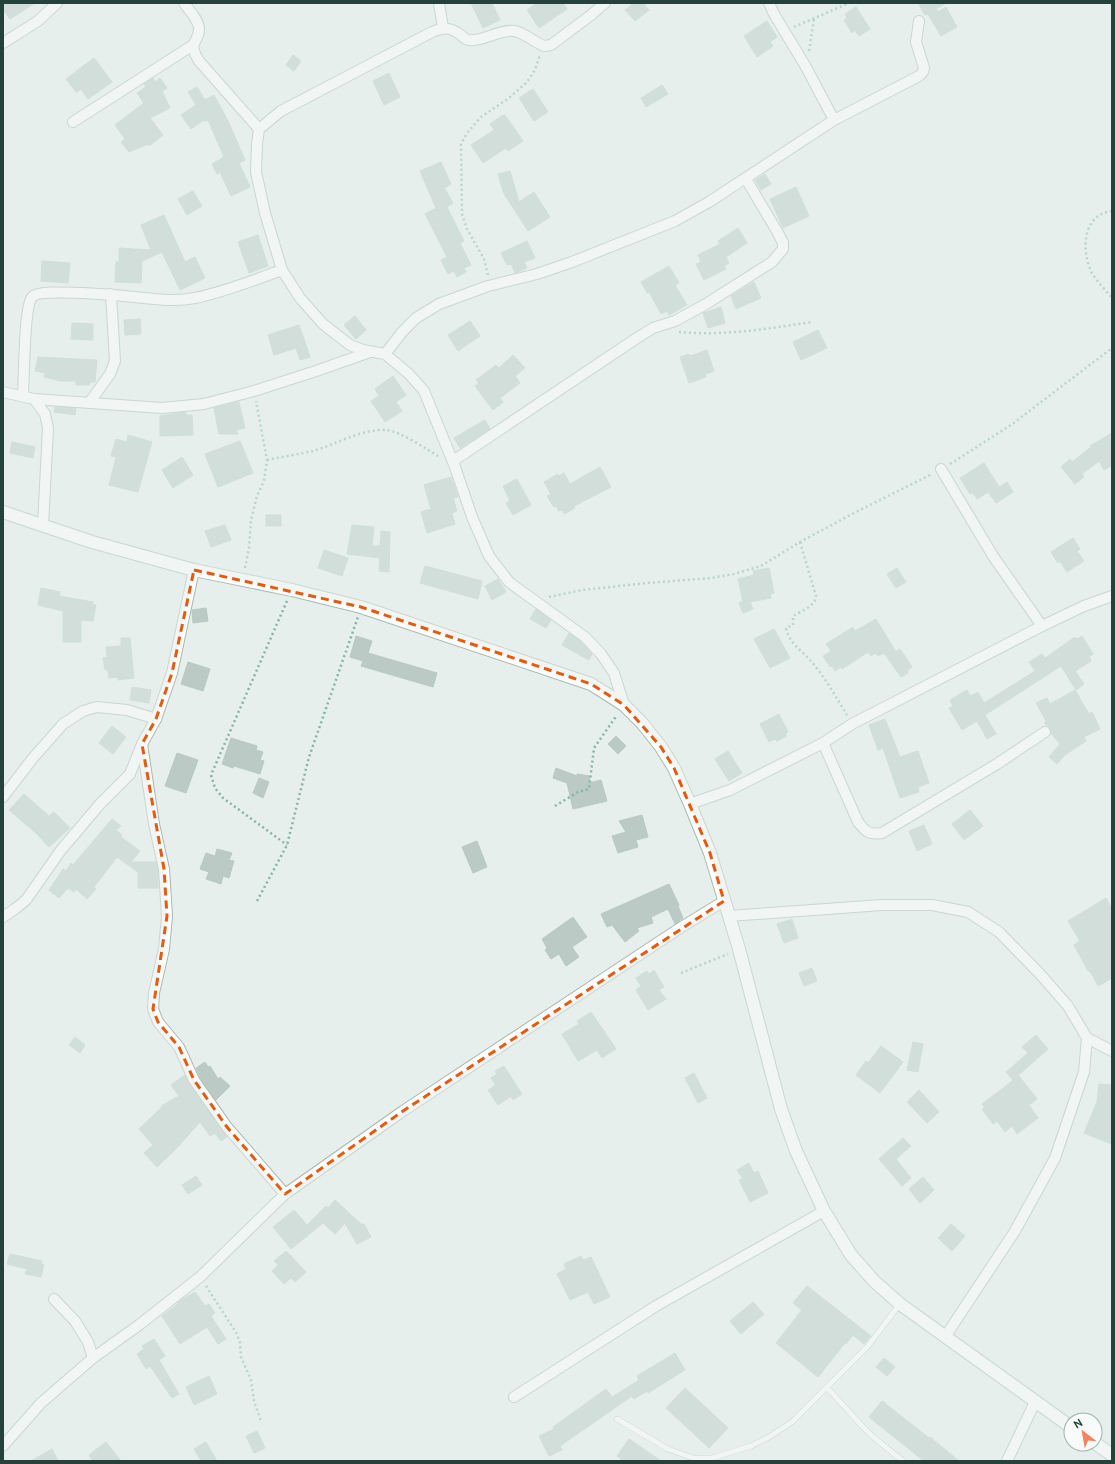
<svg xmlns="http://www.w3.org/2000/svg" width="1115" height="1464" font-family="Ubuntu,sans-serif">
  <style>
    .building { fill: #bbcac4; stroke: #b8c9c2 }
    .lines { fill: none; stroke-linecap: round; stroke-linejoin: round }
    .lane-casing { stroke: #a8b8b2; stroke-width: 6 }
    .street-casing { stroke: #a8b8b2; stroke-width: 12 }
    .secondary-casing { stroke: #a4bbb3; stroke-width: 14 }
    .path { stroke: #86b3a5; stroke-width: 2.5; stroke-dasharray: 2 3; stroke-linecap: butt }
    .lane { stroke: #fff; stroke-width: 5 }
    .street { stroke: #fff; stroke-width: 10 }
    .secondary { stroke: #fff; stroke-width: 12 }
    .marked { fill: none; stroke: #e8590c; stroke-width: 3; stroke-dasharray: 8 5; stroke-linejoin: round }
  </style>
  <rect width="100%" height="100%" fill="#e6efeb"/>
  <g class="building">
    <path d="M3,3H35L10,19L3,9Z"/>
    <path d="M471,3H492L500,20L483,28Z"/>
    <path d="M537,3H563L567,9L539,28L527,10Z"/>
    <path d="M634,3H643L649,10L635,21L625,10Z"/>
    <path d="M918,3H946L936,9L938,12L946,7L957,27L941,36L928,14L925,15Z"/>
    <path d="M856,7L870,29L859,36L855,30L852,33L844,20L847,18L845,14Z"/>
    <path d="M767,21L777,37L770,42L773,46L757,57L744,36Z"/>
    <path d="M293,55L301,61L294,71L286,65Z"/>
    <path d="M94,58L112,82L88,99L81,89L76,92L66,79Z"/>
    <path d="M389,73L400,97L384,105L373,81Z"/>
    <path d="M153,78L155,82L160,78L167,88L162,91L170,108L150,118L163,135L149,146L148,144L129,152L121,142L125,139L115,125L144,103L137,93L146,87L144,84Z"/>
    <path d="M662,85L668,94L646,107L641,98Z"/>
    <path d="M197,87L205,100L214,95L228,121L245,160L239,163L250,187L231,196L220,172L217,174L212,164L224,157L208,120L205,121L204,120L191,129L181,115L196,105L188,92Z"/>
    <path d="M533,89L548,112L534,121L519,98Z"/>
    <path d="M503,115V116L505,115L523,141L508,151L506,148L483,163L471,145L494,130L490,124Z"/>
    <path d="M441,162L451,184L441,190L445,189L453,203L447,207L464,241L460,243L471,265L464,268L466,272L457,277L454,271L448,274L441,260L447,257L425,214L436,208L420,171Z"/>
    <path d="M510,171L519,202L534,192L550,217L528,231L504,194L498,174Z"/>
    <path d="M765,174L771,184L761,190L755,180Z"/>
    <path d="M796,187L809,216L783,228L770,199Z"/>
    <path d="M193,191L202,206L187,215L178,199Z"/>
    <path d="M164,215L185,262L195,257L205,278L180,290L162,252L142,261L141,283L115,282L116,262H119V248L151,250L141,225Z"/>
    <path d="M738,228L747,243L726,257L729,263L724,266L726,269L704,280L696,264L701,262L698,255L720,244L718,241Z"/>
    <path d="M258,235L268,266L249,273L238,242Z"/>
    <path d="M527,241L535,258L524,262L527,268L515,273L511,264L507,265L501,253Z"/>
    <path d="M42,261L70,263L68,283L41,281Z"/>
    <path d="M669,266L679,283L675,285L687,305L669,315L667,311L661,314L649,292L647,293L641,282Z"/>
    <path d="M754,282L761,298L736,309L731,296Z"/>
    <path d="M721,307L725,323L708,328L703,313Z"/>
    <path d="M355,316L366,330L356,339L344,325Z"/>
    <path d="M140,319L141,334L125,335L124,320Z"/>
    <path d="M470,321L480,336L458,351L448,335Z"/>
    <path d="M72,323L93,324V340L71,339Z"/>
    <path d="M299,325L310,357L300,360L296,348L274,355L268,335Z"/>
    <path d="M818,330L827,348L801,360L793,342Z"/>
    <path d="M707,350L714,371L705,374L706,377L689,383L680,357L689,354L690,356Z"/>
    <path d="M513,355L525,368L515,376L520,383L500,398L503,402L493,410L475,386L479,383L476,380L496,365L499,368Z"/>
    <path d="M38,357L97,360L95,382H90L89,385H76V381H60L44,377L45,373L35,371Z"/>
    <path d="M393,376L406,395L396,402L402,411L385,422L371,401L379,396L375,389Z"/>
    <path d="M239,402L245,428L236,430L238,434H219L214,408Z"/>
    <path d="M55,407L76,408L75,415L54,412Z"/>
    <path d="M186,412V415H192L193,435L160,436V416Z"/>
    <path d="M485,420L490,429L460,448L454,438Z"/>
    <path d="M1112,433V465L1104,470L1099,461L1082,474L1084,477L1075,484L1061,467L1070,459L1072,462L1091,447L1090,446Z"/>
    <path d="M128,435L152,442L138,492L109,485L116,457L111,456L116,439L127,442Z"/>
    <path d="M240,441L253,473L218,487L205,454Z"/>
    <path d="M12,442L35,447L33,458L10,453Z"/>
    <path d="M182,457L193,475L173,488L162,470Z"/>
    <path d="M984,463L999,487L1007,482L1013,492L996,503L988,492L977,499L973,493L970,494L960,478Z"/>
    <path d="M600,467L611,487L574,506L575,508L564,514L562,510L559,511L556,506L554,507L547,496L551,494L544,482L558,474L559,476L564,473L570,484Z"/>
    <path d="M451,477L458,497L453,498L457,511L452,513L455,524L427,533L421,512L431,509L424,485Z"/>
    <path d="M517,479L531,505L513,515L506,503L510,501L503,486Z"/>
    <rect x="266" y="515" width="15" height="11"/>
    <path d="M225,525L231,540L211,547L205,531Z"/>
    <path d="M352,525L374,527L372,546H380L381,531L390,532L389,572L379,571L380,558L347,554Z"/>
    <path d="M1073,538L1080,549L1077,551L1084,561L1067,572L1060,561L1058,563L1051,552Z"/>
    <path d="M324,550L348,558L342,576L318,568Z"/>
    <path d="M425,566L482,581L478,599L420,583Z"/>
    <path d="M769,568L774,593L770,594L771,598L750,602L753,609L743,613L739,603L743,601L738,579L754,575L753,571Z"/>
    <path d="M897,568L906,582L896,588L887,574Z"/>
    <path d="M498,579L506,592L492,600L485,586Z"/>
    <path d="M41,588L60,592L59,596L93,602V605H96L93,621L81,620V642H63V611L38,605Z"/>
    <path d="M206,608L208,621L193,623L192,610Z"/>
    <path d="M536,609L551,620L546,628L530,619Z"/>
    <path d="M876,619L896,652L900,649L912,667L907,671L908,673L901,677L884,653L878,656L876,653L871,656L868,652L842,669L841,667L835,671L832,666L830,667L823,656L831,651L826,644L853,627L855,631Z"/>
    <path d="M774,629L790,658L770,668L754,639Z"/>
    <path d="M569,633L581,642L592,654L589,660L562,645Z"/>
    <path d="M356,636L372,641L368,653L437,673L433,687L361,666L363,661L350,657Z"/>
    <path d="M1082,636L1093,654L1089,657L1091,661L1075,671L1084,684L1076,690L1061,666L985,715L996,734L987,739L977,721L962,730L949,708L953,706L950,700L967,690L970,696L978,692L984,703L1035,671L1029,662L1042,654L1045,658L1075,637L1077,639Z"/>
    <path d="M121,638H130L134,678L118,680V677L109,678L108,670H105L103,658L107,657L106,647L121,646Z"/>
    <path d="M188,662L210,669L203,691L181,684Z"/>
    <path d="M132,687L151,690L149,703L130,700Z"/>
    <path d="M1075,690L1089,714L1092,712L1100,729L1084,737L1086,741L1065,755L1057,764L1049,757L1060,744L1051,733L1050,728L1044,723L1046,721L1036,703L1047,698L1050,704Z"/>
    <path d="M779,714L788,732L785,734L787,736L777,741L775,739L769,742L760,724Z"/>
    <path d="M885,719L900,757L918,751L929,783L918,787L919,792L900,798L883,748L878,750L869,725Z"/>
    <path d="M112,726L126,737L113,754L99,743Z"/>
    <path d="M616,736L626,746L618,754L608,744Z"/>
    <path d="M231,738L257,746L256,750L263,752L260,760L264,761L260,774L234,766L233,768L222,764Z"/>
    <path d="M728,751L742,773L729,781L715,759Z"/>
    <path d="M177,753L198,760L186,793L165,786Z"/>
    <path d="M556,768L577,776V774L590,776L589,783L601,780L607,801L573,809L567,783L553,778Z"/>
    <path d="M259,778L269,782L263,798L253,793Z"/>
    <path d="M24,794L49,816L54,812L70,828L49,847L37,834L9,810Z"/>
    <path d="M970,810L983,826L964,840L952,824Z"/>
    <path d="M642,815L648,837L636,840L638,847L618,853L612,836L626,832L619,821Z"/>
    <path d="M112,819L121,826L116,830L122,835L121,837L140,851L131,862H156L158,870V888H138V872L117,857L94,887L96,889L87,899L76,889L74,892L68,888L59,898L49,890L63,869L66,871L71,863L73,865Z"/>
    <path d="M924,825L932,844L917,851L909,831Z"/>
    <path d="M477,841L487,867L473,873L462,847Z"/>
    <path d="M217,849L232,853L229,860L234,861L229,878L223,876L221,884L206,879L209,872L200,869L206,853L215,856Z"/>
    <path d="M669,884L679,905L678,906L683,918L675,924L668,909L651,917L653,923L637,928L639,931L625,942L612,925L607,927L601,914Z"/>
    <path d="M1106,898L1112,909V978L1098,986L1090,971H1088L1074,945L1080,941L1068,921Z"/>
    <path d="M573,917L587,937L572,947L579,957L566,966L559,954L551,959L545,950L547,948L542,939Z"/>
    <path d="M792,919L798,938L784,943L777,924Z"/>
    <path d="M812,968L817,981L804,986L799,973Z"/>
    <path d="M654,970L664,987L659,990L666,999L648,1010L636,990L641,986L636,978L647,971L649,974Z"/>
    <path d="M591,1012L616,1049L602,1058L597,1050L578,1061L562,1034L579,1024L577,1021Z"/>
    <path d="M1036,1035L1048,1049L1013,1080L1006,1072L1028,1053L1022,1047Z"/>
    <path d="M75,1037L85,1045L80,1053L69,1045Z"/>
    <path d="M913,1042L923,1044L918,1072L907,1070Z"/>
    <path d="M881,1046L903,1062L880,1093L856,1075L866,1061L868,1063Z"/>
    <path d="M205,1062L208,1067L210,1066L218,1079L220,1077L230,1086L216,1100L200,1077L196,1068Z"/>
    <path d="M504,1066L522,1094L513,1100L511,1096L498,1105L488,1090L496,1085L491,1078L497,1074L495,1071Z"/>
    <path d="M694,1073L707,1098L698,1103L685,1078Z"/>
    <path d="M185,1075L189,1084L227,1137L221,1141L215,1133L210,1136L200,1122L175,1150L157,1167L144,1153L153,1145L139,1129L162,1107L161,1106L179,1096L171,1085Z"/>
    <path d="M1019,1076L1037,1099L1029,1105L1038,1118L1017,1134L1012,1126L1005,1132L997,1121L993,1124L982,1109L985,1108L982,1104Z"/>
    <path d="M1099,1084L1112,1085V1144L1084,1133L1097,1102Z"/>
    <path d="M919,1090L939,1112L927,1123L907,1102Z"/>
    <path d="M903,1138L911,1146L896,1159L911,1178L902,1186L879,1159Z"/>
    <path d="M749,1163L754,1173L758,1171L768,1193L750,1202L739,1180L743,1179L737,1170Z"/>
    <path d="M196,1176L202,1185L188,1194L182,1185Z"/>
    <path d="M923,1177L934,1190L920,1203L909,1189Z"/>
    <path d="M335,1200L362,1225L364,1224L371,1237L357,1244L345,1223L335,1234L323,1223L291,1249L273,1227L294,1210L307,1225L326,1206L328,1208Z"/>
    <path d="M951,1224L965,1236L952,1251L938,1238Z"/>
    <path d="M286,1251L306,1272L295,1282L291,1278L284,1284L272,1271L278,1265L274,1261Z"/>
    <path d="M10,1254L42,1261L41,1264L44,1265L41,1277L25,1274L27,1269L7,1264Z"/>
    <path d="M581,1256L583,1260L591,1257L610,1297L594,1304L588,1292L570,1300L557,1274L566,1269L564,1264Z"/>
    <path d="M807,1286L871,1336L864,1344L853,1335L846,1344L845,1343L818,1377L776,1343L802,1310L793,1303Z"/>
    <path d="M195,1292L205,1306L209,1304L215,1313L211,1316L226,1339L218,1344L207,1327L180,1344L162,1316L178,1304V1302Z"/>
    <path d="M753,1302L764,1314L741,1334L730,1321Z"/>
    <path d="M154,1339L165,1356L159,1360L179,1394L172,1398L150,1366L146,1369L137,1354L144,1349L142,1346Z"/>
    <path d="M675,1353L685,1370L648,1393L647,1391L634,1399L632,1396L560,1446L562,1450L549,1456L539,1436L554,1429L553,1427L606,1389L612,1397L639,1380L637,1376Z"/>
    <path d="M884,1358L895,1367L887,1376L876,1367Z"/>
    <path d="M209,1376L217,1394L194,1405L186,1387Z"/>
    <path d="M685,1388L728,1428L709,1448L666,1408Z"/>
    <path d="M882,1401L929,1438L930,1437L959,1461H924L869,1417Z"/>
    <path d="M257,1431L265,1448L254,1453L246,1436Z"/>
    <path d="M629,1439L661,1461H624L617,1456Z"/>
    <path d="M106,1442L121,1461H93L89,1455Z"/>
    <path d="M206,1442L217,1461H201L194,1449Z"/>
    <path d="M52,1449L58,1461H31Z"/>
  </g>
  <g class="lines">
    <g class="lane-casing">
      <g id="lane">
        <path d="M827,1388C841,1402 853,1417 867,1431C878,1442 891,1451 903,1461"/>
        <path d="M617,1419L668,1449L693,1458H712L751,1446L769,1437L792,1422L868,1346L899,1305"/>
      </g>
    </g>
    <g class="street-casing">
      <g id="street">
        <path d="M184,3C189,10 198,19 199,28C200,43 186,40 199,61L259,129"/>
        <path d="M439,3L443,28"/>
        <path d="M605,3L591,15L551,45L544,46C534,42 525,33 514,31C498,29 484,42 469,40C465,39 463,38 461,35C450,27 444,27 432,32L281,111L259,129L257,144L256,172L265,213L282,270L300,298L323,324L350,345L363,350L385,354L409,374L424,391L455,467L472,517L489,556L509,582L585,637L601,654L614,673L624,705"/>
        <path d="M769,3L774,14L806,67L834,120"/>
        <path d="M3,43L38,21L57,3"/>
        <path d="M73,122L193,45"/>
        <path d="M385,354L403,331L416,318L439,304L488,286L537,274L572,262L675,221L709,202L834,120L919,76L923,72L924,68L916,42L919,21"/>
        <path d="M3,392L34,399L45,414L48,428L43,525"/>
        <path d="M23,396C24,379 24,307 32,297C38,290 73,293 83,293C100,294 117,295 134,297C154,299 175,302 195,298C225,292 254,280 282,270"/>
        <path d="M34,399L162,408L204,404L254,391L316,371L370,352"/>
        <path d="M89,403L110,374L115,361L111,294"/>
        <path d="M453,461L634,340L653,328L675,321L706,304L772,262L783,249V243L778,233L746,179"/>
        <path d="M941,469L993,556L1042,626"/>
        <path d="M823,743L858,822C866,832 869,835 882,833L997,764L1045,732"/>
        <path d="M142,744L154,824L164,869L167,916L164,949L154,993L153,1009L158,1022L179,1047L194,1080L227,1127L285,1194"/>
        <path d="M3,797L33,758L63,724L83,711L97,707L127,710L156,719"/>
        <path d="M690,804L730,790L823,743L852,724L1042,626L1084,606L1112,596"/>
        <path d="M729,916L882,905H932L968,912L999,932L1040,974L1068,1006L1087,1038L1084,1072L1055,1158L1015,1231L945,1337"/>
        <path d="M3,917L15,909L26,900L61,850L100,804L130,774L142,744L156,719L172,673L194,570"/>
        <path d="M1087,1038L1112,1051"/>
        <path d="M54,1299L75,1321L88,1342L93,1358"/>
        <path d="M514,1397L656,1306L824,1211"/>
        <path d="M3,1446L41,1403L93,1358L139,1325L200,1277L285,1194L403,1111L680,928L724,901"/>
        <path d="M1007,1461L1035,1402"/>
      </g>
    </g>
    <g class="secondary-casing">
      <g id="secondary">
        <path d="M3,512L92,542L194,570L292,590L361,607L591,684L624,705L642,723L661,747L674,768L690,804L710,853L739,949L781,1109L796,1151L824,1211L851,1255L874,1281L900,1304L1071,1427"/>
        <path d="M1095,1443L1112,1455"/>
      </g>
    </g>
    <g class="path">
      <path d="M794,27L849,3"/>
      <path d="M809,51L814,19"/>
      <path d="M1112,211C1083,214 1081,249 1091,271C1095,280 1105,289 1112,298"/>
      <path d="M488,275L484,259L467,229L462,214L461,144L467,133L481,117L509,98L527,82L535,70L540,55"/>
      <path d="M679,332C724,336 767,329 811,322"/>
      <path d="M267,460C282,457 298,454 313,451C334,445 364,428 386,430C400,431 426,449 438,456"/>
      <path d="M950,464L1011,425L1112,348"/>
      <path d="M800,542L816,596C816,606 801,611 793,616V625L786,628C789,643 801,650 810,660C823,674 837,699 847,715"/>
      <path d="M245,568L249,548L251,520L257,496L264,481L267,460L256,401"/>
      <path d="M549,597L582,590L647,583L711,578L734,574L761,566L800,542L854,513L932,474"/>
      <path d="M287,601L211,775L215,788L223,798L287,845"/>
      <path d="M555,806L578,792L589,789L594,748L617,715"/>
      <path d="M257,901L287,845L309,757L358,617"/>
      <path d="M681,973L728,954"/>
      <path d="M206,1286L237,1334L240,1343L241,1357L251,1380L254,1401L261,1421"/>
    </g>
    <use href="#lane" class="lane"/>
    <use href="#street" class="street"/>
    <use href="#secondary" class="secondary"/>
  </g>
  <path d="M0 0H1115V1464H0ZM194,570L361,607L591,684L624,705L661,747L674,768L710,853L724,901L403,1111L285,1194L227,1127L194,1080L179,1047L158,1022L153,1009L167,916L164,869L142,744L156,719L172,673Z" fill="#e6efeb" fill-opacity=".55" fill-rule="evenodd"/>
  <path class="marked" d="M194,570L361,607L591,684L624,705L661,747L674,768L710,853L724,901L403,1111L285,1194L227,1127L194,1080L179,1047L158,1022L153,1009L167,916L164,869L142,744L156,719L172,673Z"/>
  <rect width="1115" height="1464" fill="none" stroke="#24423a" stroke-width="8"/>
  <g transform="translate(1083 1432) rotate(329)"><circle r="19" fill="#f7fbf9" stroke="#a3b1ad"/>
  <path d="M0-3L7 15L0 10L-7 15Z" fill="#f4845f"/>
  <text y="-6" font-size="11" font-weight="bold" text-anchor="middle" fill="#24423a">N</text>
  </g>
</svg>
